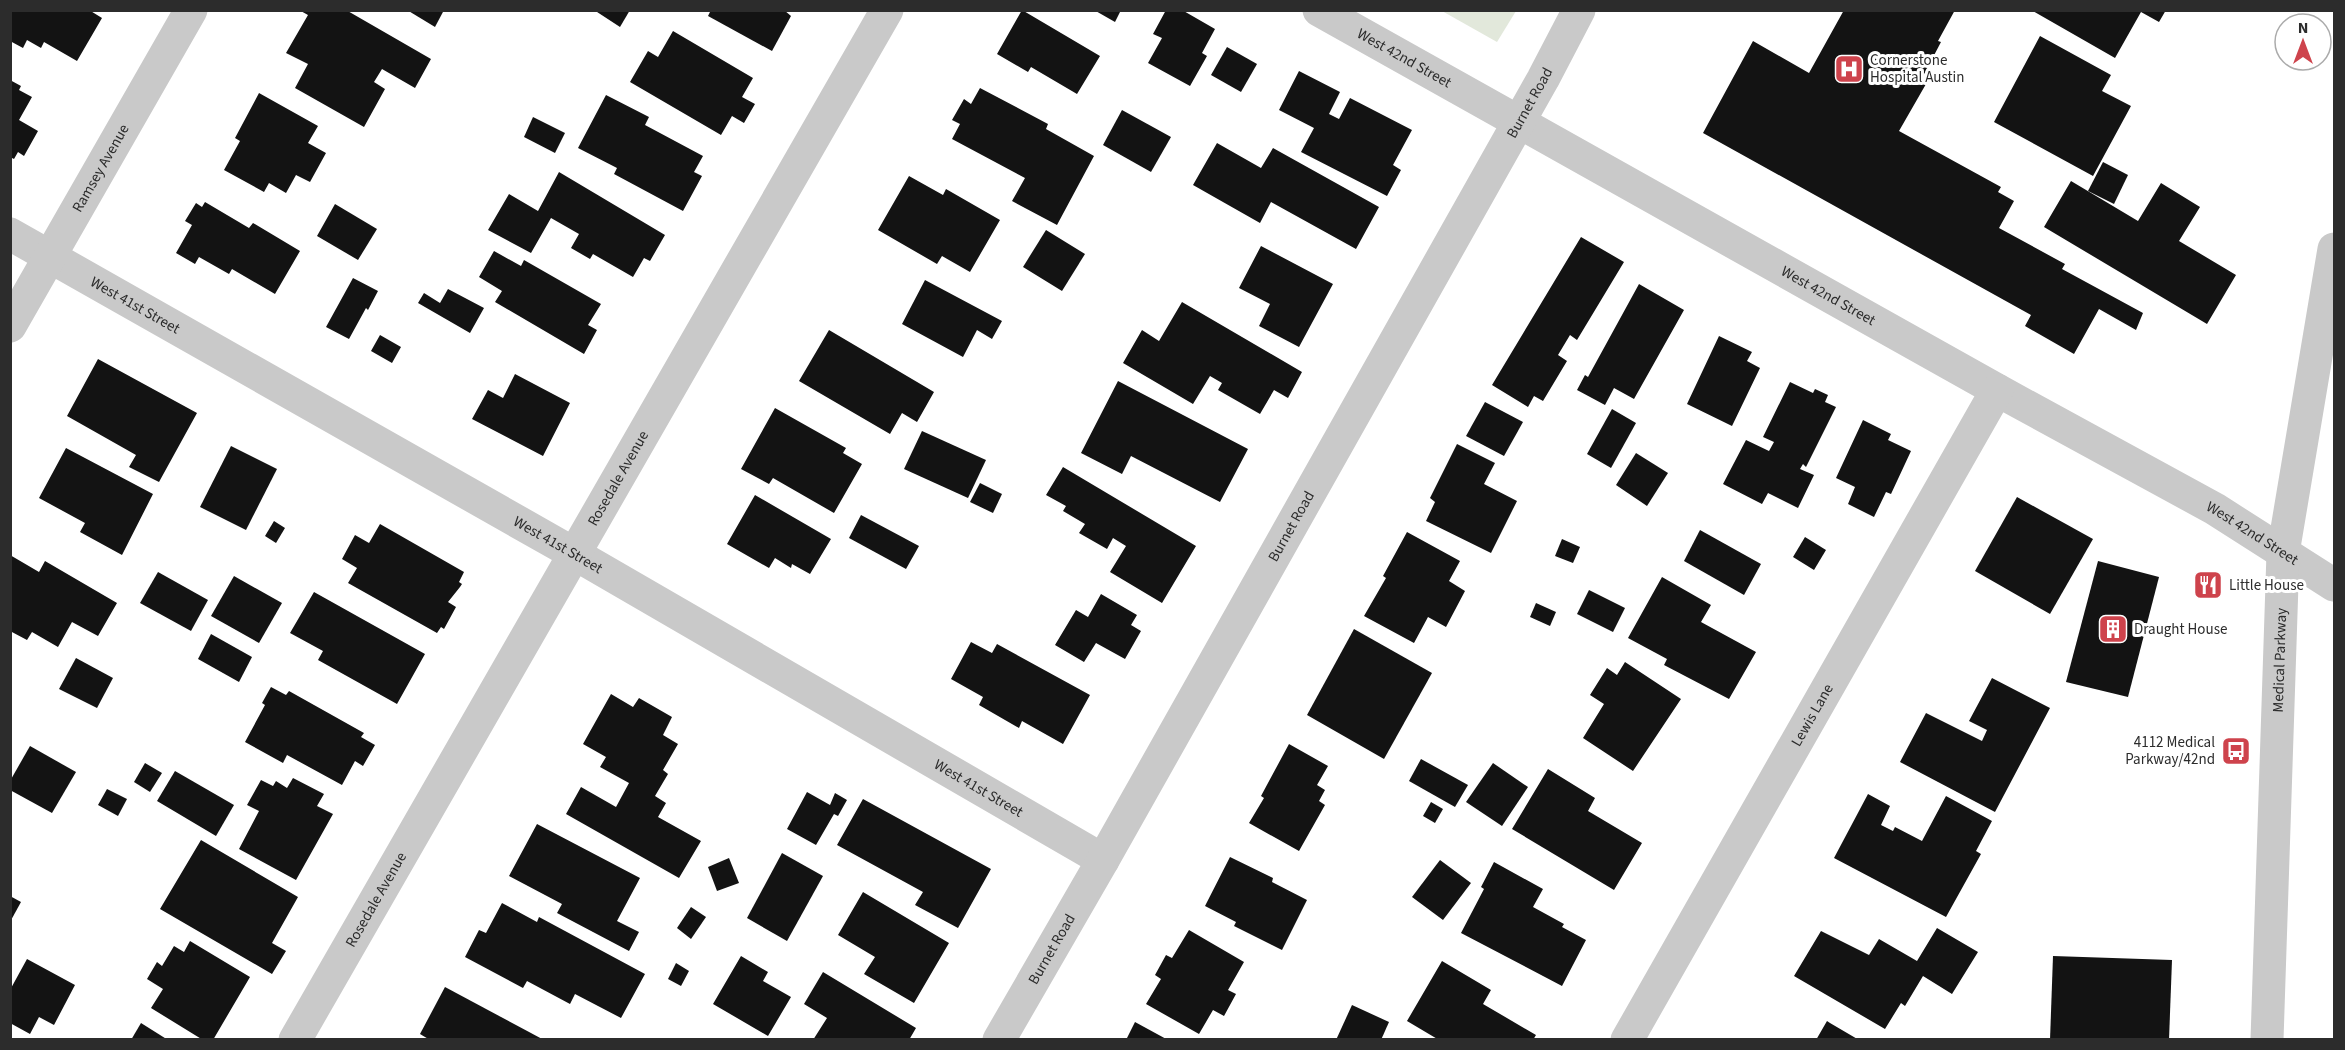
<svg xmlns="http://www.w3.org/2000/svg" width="2345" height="1050" font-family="'Source Sans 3',sans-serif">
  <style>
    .green { fill: #e2e8db }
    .building { fill: #131313 }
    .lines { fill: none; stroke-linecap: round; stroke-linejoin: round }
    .minor { stroke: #c9c9c9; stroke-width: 33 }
    .labels { text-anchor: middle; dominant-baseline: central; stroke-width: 6; stroke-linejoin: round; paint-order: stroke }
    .street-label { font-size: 15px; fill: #2c2c2c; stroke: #fff }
    .poi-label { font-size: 15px; fill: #2c2c2c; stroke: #fff; text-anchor: start }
  </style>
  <rect width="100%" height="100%" fill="#fff"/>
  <path class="green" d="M1442,11H1516L1497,42Z"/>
  <g class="building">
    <path d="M10,10H89L102,18L77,61L44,42L41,48L27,40L23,48L10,41Z"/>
    <path d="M299,10H346L431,59L415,88L382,69L374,82L385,89L364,127L295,88L308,64L286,53L308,15Z"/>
    <path d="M407,10H444L435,27Z"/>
    <path d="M594,10H630L620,27Z"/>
    <path d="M711,10H784L791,16L772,51L708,16Z"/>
    <path d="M1022,10L1100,56L1077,94L1031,67L1028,72L997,54Z"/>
    <path d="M1094,10H1121L1115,22Z"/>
    <path d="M1166,10H1182L1215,29L1202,53L1207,56L1190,86L1148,63L1162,38L1153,34Z"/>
    <path d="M1844,10H1955L1938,41L1941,42L1920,82L1926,84L1899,131L2001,187L1998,192L2014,201L1999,228L2065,264L2062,269L2143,313L2136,330L2099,309L2074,354L2025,326L2031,315L1703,133L1753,41L1809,73Z"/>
    <path d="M2031,10H2166L2159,22L2141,12L2115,58Z"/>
    <path d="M673,31L753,78L742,97L755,104L744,123L732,116L721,135L630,82L648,51L658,57Z"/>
    <path d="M2040,36L2111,75L2102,91L2131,106L2093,176L1994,122Z"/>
    <path d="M1227,47L1257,64L1241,92L1211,75Z"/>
    <path d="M1299,71L1340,92L1329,114L1339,119L1350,98L1412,130L1393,165L1401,170L1387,196L1301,152L1314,128L1279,110Z"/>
    <path d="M10,80L21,86L19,90L32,97L19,120L38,131L24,156L18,152L14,159L10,157Z"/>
    <path d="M980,88L1048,124L1046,129L1094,156L1057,225L1012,201L1025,178L952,139L960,124L952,120L964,99L971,104Z"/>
    <path d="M259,93L318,126L308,143L326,153L310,182L296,175L286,193L269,183L264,192L224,170L240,141L235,138Z"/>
    <path d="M606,95L649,117L645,125L703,156L694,172L702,176L683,211L614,174L617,168L578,148Z"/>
    <path d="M1122,110L1171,137L1151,172L1103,145Z"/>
    <path d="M533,117L565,133L555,153L524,137Z"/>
    <path d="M1217,143L1261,168L1273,148L1379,207L1356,249L1271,202L1260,223L1193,185Z"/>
    <path d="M2103,162L2128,175L2114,204L2088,191Z"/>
    <path d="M559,172L665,235L650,261L644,258L633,277L593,254L590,259L571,248L579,234L551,218L531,253L488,230L509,194L538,211Z"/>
    <path d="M909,176L943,195L946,189L1000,220L970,272L942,256L937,264L878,230Z"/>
    <path d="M2071,181L2138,221L2161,183L2200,207L2179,241L2236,275L2207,324L2044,227Z"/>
    <path d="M205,202L249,228L253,223L300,251L275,294L232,269L229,274L199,257L195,264L176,253L192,225L185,221L196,203L202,207Z"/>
    <path d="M335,204L377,229L358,260L317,236Z"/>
    <path d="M1046,230L1085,254L1062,291L1023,267Z"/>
    <path d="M1581,237L1624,262L1577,340L1570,335L1558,355L1567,361L1543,401L1534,396L1528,407L1492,385Z"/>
    <path d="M1261,246L1333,284L1299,347L1259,326L1270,304L1239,288Z"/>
    <path d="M494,251L521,266L524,260L601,304L588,325L597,330L584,354L495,302L502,291L479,277Z"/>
    <path d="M353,278L378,291L368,310L366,308L349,339L326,327Z"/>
    <path d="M925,280L1002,321L992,339L977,330L963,357L902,324Z"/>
    <path d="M1639,284L1684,310L1634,399L1614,388L1605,405L1577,390L1585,375L1588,377Z"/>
    <path d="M448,289L484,308L470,333L418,303L424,293L440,303Z"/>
    <path d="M1182,302L1302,372L1288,398L1274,390L1260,414L1218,390L1222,383L1210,376L1193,404L1123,363L1142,330L1159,341Z"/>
    <path d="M829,330L934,392L917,422L902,413L890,434L799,381Z"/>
    <path d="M380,335L401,347L392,363L371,351Z"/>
    <path d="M1719,336L1752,352L1747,361L1760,368L1732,426L1687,404Z"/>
    <path d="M98,359L197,413L159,482L129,467L136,455L67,416Z"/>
    <path d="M515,374L570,403L543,456L472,419L488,390L503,398Z"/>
    <path d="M1118,381L1248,449L1220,502L1131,456L1122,474L1081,453Z"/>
    <path d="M1790,382L1813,393L1815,389L1828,395L1825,402L1836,407L1806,467L1803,464L1800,469L1814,475L1798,508L1768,493L1762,504L1723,484L1746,440L1769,451L1774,442L1763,437Z"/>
    <path d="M1485,402L1523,422L1504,456L1466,436Z"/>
    <path d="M775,408L846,448L843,453L862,464L834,513L773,478L769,484L741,469Z"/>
    <path d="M1612,409L1636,423L1611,468L1587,454Z"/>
    <path d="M1863,420L1891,434L1888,440L1911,451L1891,494L1886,492L1874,517L1848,504L1855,487L1836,478Z"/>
    <path d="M922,431L986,460L968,498L904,469Z"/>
    <path d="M1457,444L1495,463L1484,484L1517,501L1491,553L1426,521L1435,502L1430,498Z"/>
    <path d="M231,446L277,469L246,530L200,507Z"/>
    <path d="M66,448L153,494L122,555L80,532L85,523L39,498Z"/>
    <path d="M1636,453L1668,473L1647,506L1616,485Z"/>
    <path d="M1063,467L1196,546L1162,603L1110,572L1126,546L1113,538L1107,549L1079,533L1085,524L1063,511L1066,506L1046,495Z"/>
    <path d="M980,483L1002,494L993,513L970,502Z"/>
    <path d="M755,495L831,539L810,574L792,564L791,568L775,558L769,568L727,544Z"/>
    <path d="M2017,497L2093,539L2050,614L1975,571Z"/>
    <path d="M861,515L919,546L906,569L849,538Z"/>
    <path d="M274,521L285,528L276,543L265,536Z"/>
    <path d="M380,524L464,572L459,582L462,584L460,587L448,602L456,607L444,629L441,627L437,633L348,583L357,568L342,559L355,535L369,543Z"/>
    <path d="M1700,530L1761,564L1744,595L1684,561Z"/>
    <path d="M1407,532L1460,561L1449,581L1465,591L1446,627L1428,617L1414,643L1364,616L1386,578L1383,576Z"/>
    <path d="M1805,537L1826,550L1814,570L1793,557Z"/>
    <path d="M1562,539L1580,547L1573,563L1555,556Z"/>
    <path d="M10,555L39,572L45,561L117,603L98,636L72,622L58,647L32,632L27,640L10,631Z"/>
    <path d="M2098,561L2159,577L2128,697L2066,682Z"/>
    <path d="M158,572L208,600L191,631L140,603Z"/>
    <path d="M234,576L282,603L259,643L211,616Z"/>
    <path d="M1662,577L1711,605L1701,622L1756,652L1729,699L1664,665L1667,659L1628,638Z"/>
    <path d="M1589,590L1625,608L1613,632L1577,614Z"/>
    <path d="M314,592L425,654L397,704L318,660L323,651L290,633Z"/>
    <path d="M1101,594L1137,615L1131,625L1141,631L1125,659L1096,643L1084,662L1055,645L1076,610L1088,617Z"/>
    <path d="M1536,603L1556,612L1550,626L1530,617Z"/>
    <path d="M1354,629L1432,673L1384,759L1307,715Z"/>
    <path d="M211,634L252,657L239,682L198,659Z"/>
    <path d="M971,642L992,653L997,644L1090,695L1063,744L1022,721L1019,728L979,705L983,697L951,679Z"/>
    <path d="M76,658L113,678L97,708L59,689Z"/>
    <path d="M1625,662L1681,699L1633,771L1583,738L1604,704L1590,695L1607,668L1617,675Z"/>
    <path d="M1992,678L2050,708L1995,812L1900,762L1926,713L1982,741L1987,730L1969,721Z"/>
    <path d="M271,687L286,695L289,691L364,733L361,737L375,745L363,766L355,761L342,785L287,755L283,763L245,742L265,705L262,703Z"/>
    <path d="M611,694L633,707L639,698L672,717L663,735L678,744L663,770L668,774L655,796L666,803L658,817L701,841L679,878L566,814L581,787L616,807L629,783L600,767L606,757L583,744Z"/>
    <path d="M1289,744L1328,766L1317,785L1325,790L1319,801L1325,805L1299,851L1249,823L1264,798L1261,796Z"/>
    <path d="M30,746L76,772L52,813L10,790V781Z"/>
    <path d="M1421,759L1468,785L1455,807L1409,781Z"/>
    <path d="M145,763L162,773L150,792L134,782Z"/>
    <path d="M1493,763L1528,787L1502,826L1466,802Z"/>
    <path d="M1548,769L1595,798L1588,811L1642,843L1614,890L1512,829Z"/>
    <path d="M175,771L234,805L216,836L157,801Z"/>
    <path d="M293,778L324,794L317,806L333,814L296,880L239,849L259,811L247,805L261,780L273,786L276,781L287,788Z"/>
    <path d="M107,789L127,799L118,816L98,805Z"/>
    <path d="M807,792L830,805L835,793L847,800L838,816L834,814L816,845L787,829Z"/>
    <path d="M1868,794L1890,806L1881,825L1893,831L1895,827L1922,841L1946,796L1992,821L1976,851L1981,854L1946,917L1834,858Z"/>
    <path d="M863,799L991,869L958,928L915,905L923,892L837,845Z"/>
    <path d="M1431,802L1443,809L1435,823L1423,816Z"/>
    <path d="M537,824L640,878L617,921L639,932L629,951L557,913L562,904L509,876Z"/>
    <path d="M201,840L298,897L272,943L286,951L272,974L160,909Z"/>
    <path d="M782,853L823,876L787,941L747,918Z"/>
    <path d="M1230,857L1273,878L1272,882L1307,900L1282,950L1234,926L1236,922L1205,906Z"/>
    <path d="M729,858L739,883L717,891L708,867Z"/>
    <path d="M1440,860L1471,883L1443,920L1412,897Z"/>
    <path d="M1494,862L1543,889L1533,907L1564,924L1562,927L1586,940L1562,986L1461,933L1484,889L1481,887Z"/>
    <path d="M863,892L949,943L914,1003L864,974L875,957L838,935Z"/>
    <path d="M10,896L21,902L10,922Z"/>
    <path d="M502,903L537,922L539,917L645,974L621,1018L575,994L570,1004L527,981L523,988L465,957L479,930L486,933Z"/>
    <path d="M691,907L706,917L691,939L677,928Z"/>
    <path d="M1937,928L1978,952L1952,994L1923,976L1905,1006L1901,1003L1885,1029L1794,976L1821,931L1869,955L1879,939L1917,961Z"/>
    <path d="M1189,930L1244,962L1228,990L1236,994L1224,1016L1213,1010L1199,1034L1146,1004L1161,979L1155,975L1166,955L1172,958Z"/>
    <path d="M190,941L250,977L213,1040H203L151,1008L163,989L147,979L157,962L162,966L174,946L184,952Z"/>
    <path d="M741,956L768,972L763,981L791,997L768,1036L713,1004Z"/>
    <path d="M2053,956L2172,960L2169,1040H2050Z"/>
    <path d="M27,959L75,985L54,1025L39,1017L30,1034L10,1023V990Z"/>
    <path d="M1442,961L1491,990L1483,1004L1536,1035L1533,1040H1439L1407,1021Z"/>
    <path d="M676,963L689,971L681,986L668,979Z"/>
    <path d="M823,972L916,1028L909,1040H813L827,1018L804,1004Z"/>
    <path d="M445,987L544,1040H430L420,1034Z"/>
    <path d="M1352,1005L1389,1022L1381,1040H1336Z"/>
    <path d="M1827,1021L1830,1023L1859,1040H1816Z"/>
    <path d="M1135,1022L1168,1040H1126Z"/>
    <path d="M141,1023L168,1040H131Z"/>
  </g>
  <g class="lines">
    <g class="minor">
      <path id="s1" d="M1319,10L1997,390L2215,509L2334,585"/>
      <path id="s2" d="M10,234L573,553L1103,860"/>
      <path id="s3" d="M10,326L191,10"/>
      <path id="s4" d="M295,1040L887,10"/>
      <path id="s5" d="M999,1040L1103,860L1543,79L1579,10"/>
      <path id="s6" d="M1627,1040L1997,390"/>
      <path id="s7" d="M2267,1040L2283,553L2334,249"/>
    </g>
  </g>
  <defs>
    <g id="hospital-square" transform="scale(1.5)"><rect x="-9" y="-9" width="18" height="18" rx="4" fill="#ce434c" stroke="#fff"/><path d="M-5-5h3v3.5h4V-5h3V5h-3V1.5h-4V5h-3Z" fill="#fff"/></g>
    <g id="restaurant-square" transform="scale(1.5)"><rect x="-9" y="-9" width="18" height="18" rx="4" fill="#ce434c" stroke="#fff"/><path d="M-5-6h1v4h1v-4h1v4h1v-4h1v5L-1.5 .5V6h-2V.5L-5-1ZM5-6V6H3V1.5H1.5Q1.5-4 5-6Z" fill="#fff"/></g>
    <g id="building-square" transform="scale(1.5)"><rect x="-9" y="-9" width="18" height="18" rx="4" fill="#ce434c" stroke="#fff"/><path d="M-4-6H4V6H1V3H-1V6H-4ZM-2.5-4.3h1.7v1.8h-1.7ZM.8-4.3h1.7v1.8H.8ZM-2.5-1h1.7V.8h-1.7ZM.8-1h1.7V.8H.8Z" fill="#fff"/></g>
    <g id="bus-square" transform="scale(1.5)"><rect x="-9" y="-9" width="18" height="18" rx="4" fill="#ce434c" stroke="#fff"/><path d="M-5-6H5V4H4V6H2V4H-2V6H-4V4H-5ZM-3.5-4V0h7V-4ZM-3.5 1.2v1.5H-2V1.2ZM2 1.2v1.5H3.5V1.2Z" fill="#fff"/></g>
  </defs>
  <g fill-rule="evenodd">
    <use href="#hospital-square" x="1849" y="69"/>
    <use href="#restaurant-square" x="2208" y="585"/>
    <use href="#building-square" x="2113" y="629"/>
    <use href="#bus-square" x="2236" y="751"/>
  </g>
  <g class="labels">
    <g class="street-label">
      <text stroke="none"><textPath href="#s1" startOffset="98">West 42nd Street</textPath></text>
      <text stroke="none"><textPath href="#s5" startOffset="1077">Burnet Road</textPath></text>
      <text stroke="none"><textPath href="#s3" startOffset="182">Ramsey Avenue</textPath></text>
      <text stroke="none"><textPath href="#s1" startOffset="584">West 42nd Street</textPath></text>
      <text stroke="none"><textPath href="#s2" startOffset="144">West 41st Street</textPath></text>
      <text stroke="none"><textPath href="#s4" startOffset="648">Rosedale Avenue</textPath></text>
      <text stroke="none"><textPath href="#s5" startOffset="591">Burnet Road</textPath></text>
      <text stroke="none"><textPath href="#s1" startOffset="1070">West 42nd Street</textPath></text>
      <text stroke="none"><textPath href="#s2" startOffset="630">West 41st Street</textPath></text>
      <text stroke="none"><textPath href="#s7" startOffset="380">Medical Parkway</textPath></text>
      <text stroke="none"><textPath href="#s6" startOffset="374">Lewis Lane</textPath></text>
      <text stroke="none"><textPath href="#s2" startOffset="1116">West 41st Street</textPath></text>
      <text stroke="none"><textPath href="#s4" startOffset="162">Rosedale Avenue</textPath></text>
      <text stroke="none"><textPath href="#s5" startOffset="105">Burnet Road</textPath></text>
    </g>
    <g class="poi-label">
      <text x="1870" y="60">Cornerstone<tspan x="1870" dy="17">Hospital Austin</tspan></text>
      <text x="2229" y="585">Little House</text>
      <text x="2134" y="629">Draught House</text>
      <text x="2215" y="742" text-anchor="end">4112 Medical<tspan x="2215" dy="17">Parkway/42nd</tspan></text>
    </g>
  </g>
  <rect width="2345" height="1050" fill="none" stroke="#2c2c2c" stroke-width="24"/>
  <g transform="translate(2303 42)"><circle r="28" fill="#ffffff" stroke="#ababab" stroke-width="1.5"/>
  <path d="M0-4.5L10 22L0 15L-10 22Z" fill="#ce434c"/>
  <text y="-9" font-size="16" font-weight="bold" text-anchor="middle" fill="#2c2c2c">N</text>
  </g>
</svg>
